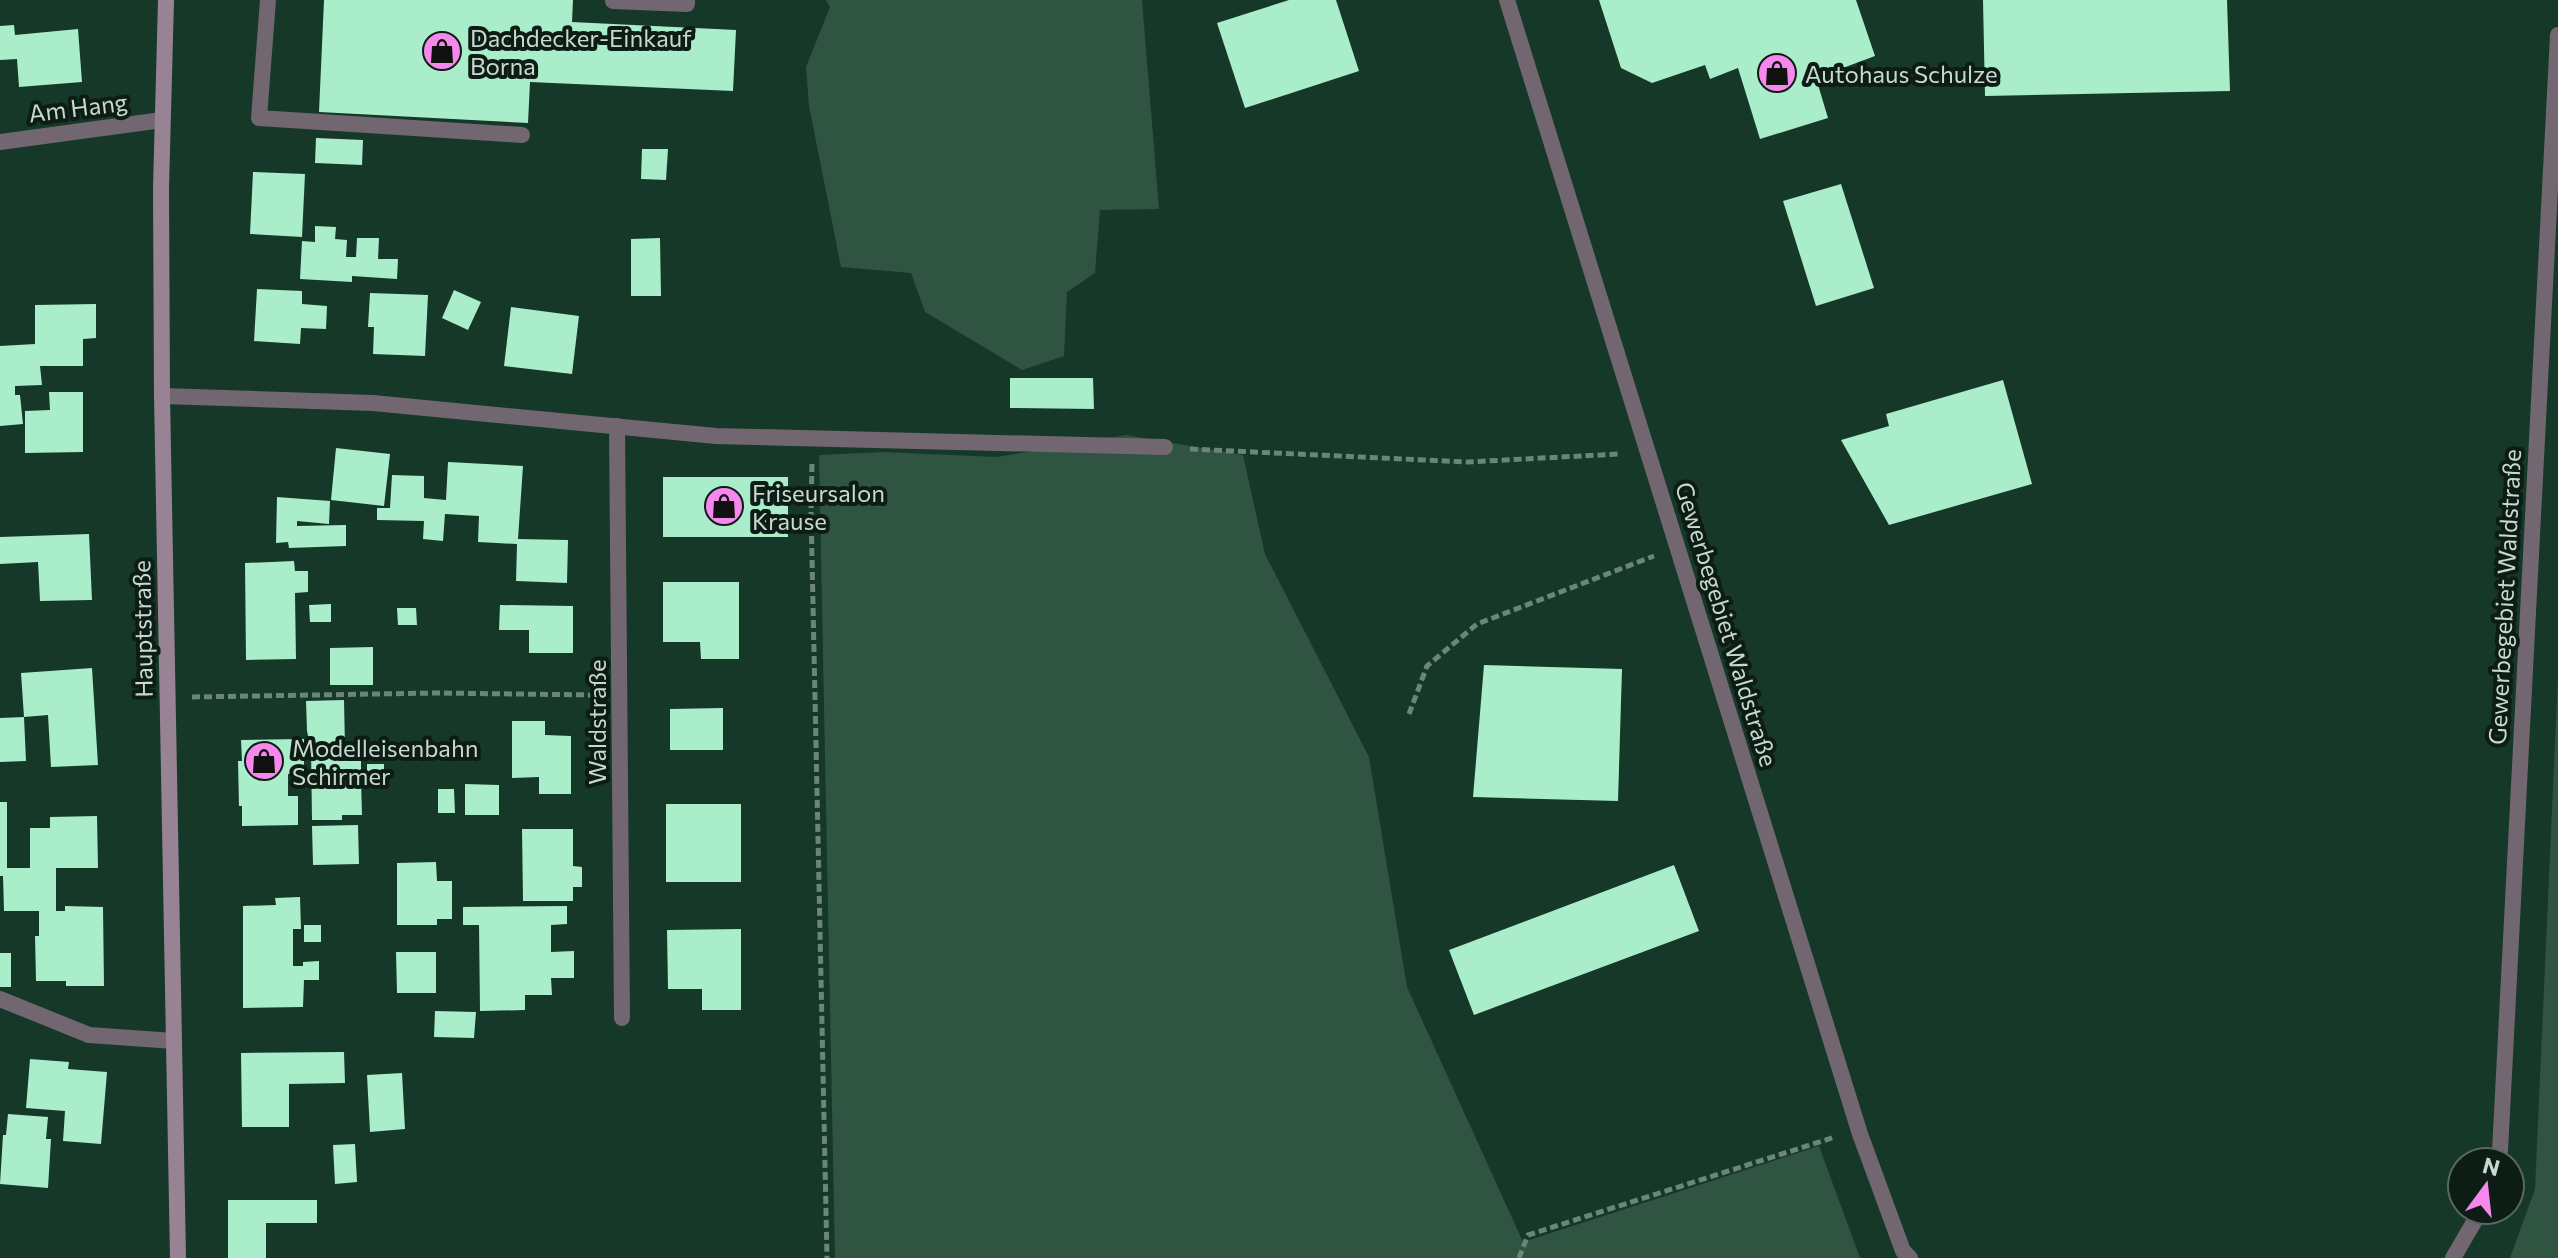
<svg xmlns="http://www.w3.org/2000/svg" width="2558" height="1258" font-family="Commissioner,sans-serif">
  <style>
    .green { fill: #2f5442 }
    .building { fill: #a9edca }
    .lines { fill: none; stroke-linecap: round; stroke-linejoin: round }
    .path { stroke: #6b8679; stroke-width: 5; stroke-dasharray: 8 4; stroke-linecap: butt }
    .service { stroke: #726670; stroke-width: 16 }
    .minor { stroke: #726670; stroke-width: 16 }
    .secondary { stroke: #978394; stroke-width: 16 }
    .labels { text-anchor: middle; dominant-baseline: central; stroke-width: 8; stroke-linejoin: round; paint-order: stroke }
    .poi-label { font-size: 24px; fill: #c7dad0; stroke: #0d1c14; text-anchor: start }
    .street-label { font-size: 24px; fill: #c7dad0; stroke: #0d1c14 }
  </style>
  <rect width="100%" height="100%" fill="#153828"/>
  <g class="green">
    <path d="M826,0H1142L1159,209L1100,210L1095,273L1067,292L1064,356L1022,370L925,312L911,273L841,267L809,106L806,67L830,7Z"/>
    <path d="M1126,435L1243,455L1265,554L1369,757L1407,987L1523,1242L1819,1146L1860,1258H835L819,455L884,452L997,457Z"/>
    <path d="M2558,676V1258H2510L2535,1189Z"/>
  </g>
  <g class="building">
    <path d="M324,0H573L572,22L736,30L733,91L530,82L528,123L319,112Z"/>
    <path d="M1289,0H1336L1359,71L1245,108L1217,23Z"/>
    <path d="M1599,0H1856L1875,56L1816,78L1828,118L1760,139L1738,68L1710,79L1705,65L1652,83L1621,68Z"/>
    <path d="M1983,0H2227L2230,91L1985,96Z"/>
    <path d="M14,25L15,35L78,29L82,82L19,87L17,59L0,60V26Z"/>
    <path d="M316,138L363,140L362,165L315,163Z"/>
    <path d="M642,149H668L666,180L641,179Z"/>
    <path d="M253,172L305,174L302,237L250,234Z"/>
    <path d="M1841,184L1874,288L1816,306L1783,201Z"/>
    <path d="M315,226L336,227L335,239L347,240L346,257H356L357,238H379L378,259H398L397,279L352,276V282L300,279L302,241L315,242Z"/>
    <path d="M660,238L661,296H631V239Z"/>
    <path d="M257,289L302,291V304L327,306L326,329L301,328L300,344L254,341Z"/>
    <path d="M454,290L481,302L468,330L442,318Z"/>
    <path d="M370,293L428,295L425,356L373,354L374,327H368Z"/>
    <path d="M96,304V338L83,339V366H40L42,385L15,386V395H20L23,424L0,426V346L35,344V305Z"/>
    <path d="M511,307L579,316L572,374L504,366Z"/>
    <path d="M1010,378H1093L1094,409L1010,408Z"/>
    <path d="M2003,380L2032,484L1889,525L1841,440L1889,426L1886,414Z"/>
    <path d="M49,392H83V452L25,453V411L50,410Z"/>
    <path d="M336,448L390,454L384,506L331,500Z"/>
    <path d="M448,462L523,466L518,539L568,540L567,583L516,581L517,544L478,542L479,516L445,514L443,541L423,539L424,521L377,520V508H390L392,475L424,476V498L446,500Z"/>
    <rect x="663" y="477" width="125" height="60"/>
    <path d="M277,497L330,501L329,524L297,521V526L346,525V546L289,548L288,542L276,543Z"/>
    <path d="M89,534L92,600L40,601L38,562L0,564V537Z"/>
    <path d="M294,561L295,571H308V592L295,593L296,659L246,660L245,563Z"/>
    <path d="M663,582H739V659H701L700,642H663Z"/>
    <path d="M331,604V622H310L309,605Z"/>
    <path d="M500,605L573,606V653H529V630H499Z"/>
    <path d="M397,608H416L417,625H398Z"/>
    <path d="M373,647V685H330V648Z"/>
    <path d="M1484,665L1622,669L1618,801L1473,797Z"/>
    <path d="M92,668L98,765L51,767L48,715L24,717L26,761L0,762V718L24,717L21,673Z"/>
    <path d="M344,700L345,748H341L342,761H361V776H342V780H361L362,815H342V820H312L311,749L307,731L306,701Z"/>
    <path d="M723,708V750H670V709Z"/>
    <path d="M512,721H545V735L571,736V794H539V777L512,778Z"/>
    <path d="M304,739V773L288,774V796H298V825L242,826V806H239L238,761H242L241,740Z"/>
    <path d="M367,764H384V777L367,778Z"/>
    <path d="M465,784L499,785V815H465Z"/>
    <path d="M438,789H454L455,813H438Z"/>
    <path d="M0,802H7V868H30V828H50V817L97,816L98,868H56V911H65V906L103,907L104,986H66V981H36L35,936H39V911H4L3,876H0Z"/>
    <rect x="666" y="804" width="75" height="78"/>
    <path d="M358,825L359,864L313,865L312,826Z"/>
    <path d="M522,829H573V866L582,867V887H573V901H523Z"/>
    <path d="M436,862L437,881H452V919H437V925H397V863Z"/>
    <path d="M1674,865L1699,931L1474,1015L1449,950Z"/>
    <path d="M300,897L301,929H293V966H303V962L319,961V980H304L303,1007L243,1008V906L276,905L275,898Z"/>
    <path d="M567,906V924L551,925V952L574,951V978H551L552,995H525V1010L480,1011L479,925H463V907Z"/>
    <rect x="304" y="925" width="17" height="17"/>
    <path d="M741,929V1010H702V989H668L667,930Z"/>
    <path d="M396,952H436V993H397Z"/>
    <rect x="0" y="953" width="11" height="34"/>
    <path d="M435,1011L476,1012L474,1038L434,1037Z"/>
    <path d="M344,1052L345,1083L289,1084V1127H242L241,1053Z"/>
    <path d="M30,1059L69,1062L68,1069L107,1072L101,1144L63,1141L65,1111L26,1108Z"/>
    <path d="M402,1073L405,1129L370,1132L367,1075Z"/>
    <path d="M8,1114L48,1117L46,1139H51L48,1188L0,1184L3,1135H6Z"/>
    <path d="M355,1144L357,1182L335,1184L333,1145Z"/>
    <path d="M228,1200H317V1223H266V1258H228Z"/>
  </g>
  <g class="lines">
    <g class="path">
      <path d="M1190,449L1467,462L1619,454"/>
      <path d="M812,464L811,511L827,1258"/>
      <path d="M192,697L436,693L594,695"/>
      <path d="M1409,714L1427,666L1477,624L1654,556"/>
      <path d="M1519,1258L1528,1235L1835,1137"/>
    </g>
    <g class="service">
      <path d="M268,0L259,118L522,135"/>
      <path d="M613,1L687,4V0"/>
    </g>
    <g class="minor">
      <path d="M1507,0L1860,1134L1903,1251L1910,1258"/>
      <path d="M0,142L162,120"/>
      <path d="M162,396L373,403L716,436L1165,447"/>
      <path d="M617,426L622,1018"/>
      <path d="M0,999L89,1035L174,1041"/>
      <path d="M2497,1162L2500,1151L2558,35"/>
      <path d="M2453,1258L2481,1210"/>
    </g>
    <path class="secondary" d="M166,0L161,188L162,396L178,1258"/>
  </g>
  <defs>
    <g id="shop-disc" transform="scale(2)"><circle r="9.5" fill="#f688ed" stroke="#0d1c14"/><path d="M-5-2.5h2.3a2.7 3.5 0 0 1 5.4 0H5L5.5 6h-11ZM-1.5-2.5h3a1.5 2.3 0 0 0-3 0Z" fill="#111"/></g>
  </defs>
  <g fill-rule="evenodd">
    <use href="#shop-disc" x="442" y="51"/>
    <use href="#shop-disc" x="1777" y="73"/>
    <use href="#shop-disc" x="724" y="506"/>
    <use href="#shop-disc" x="264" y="761"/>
  </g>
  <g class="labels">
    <g class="poi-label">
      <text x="470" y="37">Dachdecker-Einkauf<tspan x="470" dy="28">Borna</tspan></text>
      <text x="1805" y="73">Autohaus Schulze</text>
      <text x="752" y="492">Friseursalon<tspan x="752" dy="28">Krause</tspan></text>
      <text x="292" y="747">Modelleisenbahn<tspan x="292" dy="28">Schirmer</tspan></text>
    </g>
    <g class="street-label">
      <text transform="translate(78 107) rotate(-7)">Am Hang</text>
      <text transform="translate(2504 597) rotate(-87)">Gewerbegebiet Waldstraße</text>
      <text transform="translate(1727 624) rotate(73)">Gewerbegebiet Waldstraße</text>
      <text transform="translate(142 629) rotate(-91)">Hauptstraße</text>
      <text transform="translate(596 722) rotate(-90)">Waldstraße</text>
    </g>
  </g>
  <g transform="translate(2486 1186) rotate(15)"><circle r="38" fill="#0d1c14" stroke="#57685f" stroke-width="2"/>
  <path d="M0-6L14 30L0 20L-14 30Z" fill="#f688ed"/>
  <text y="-12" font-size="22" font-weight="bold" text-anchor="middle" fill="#c7dad0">N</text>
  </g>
</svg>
